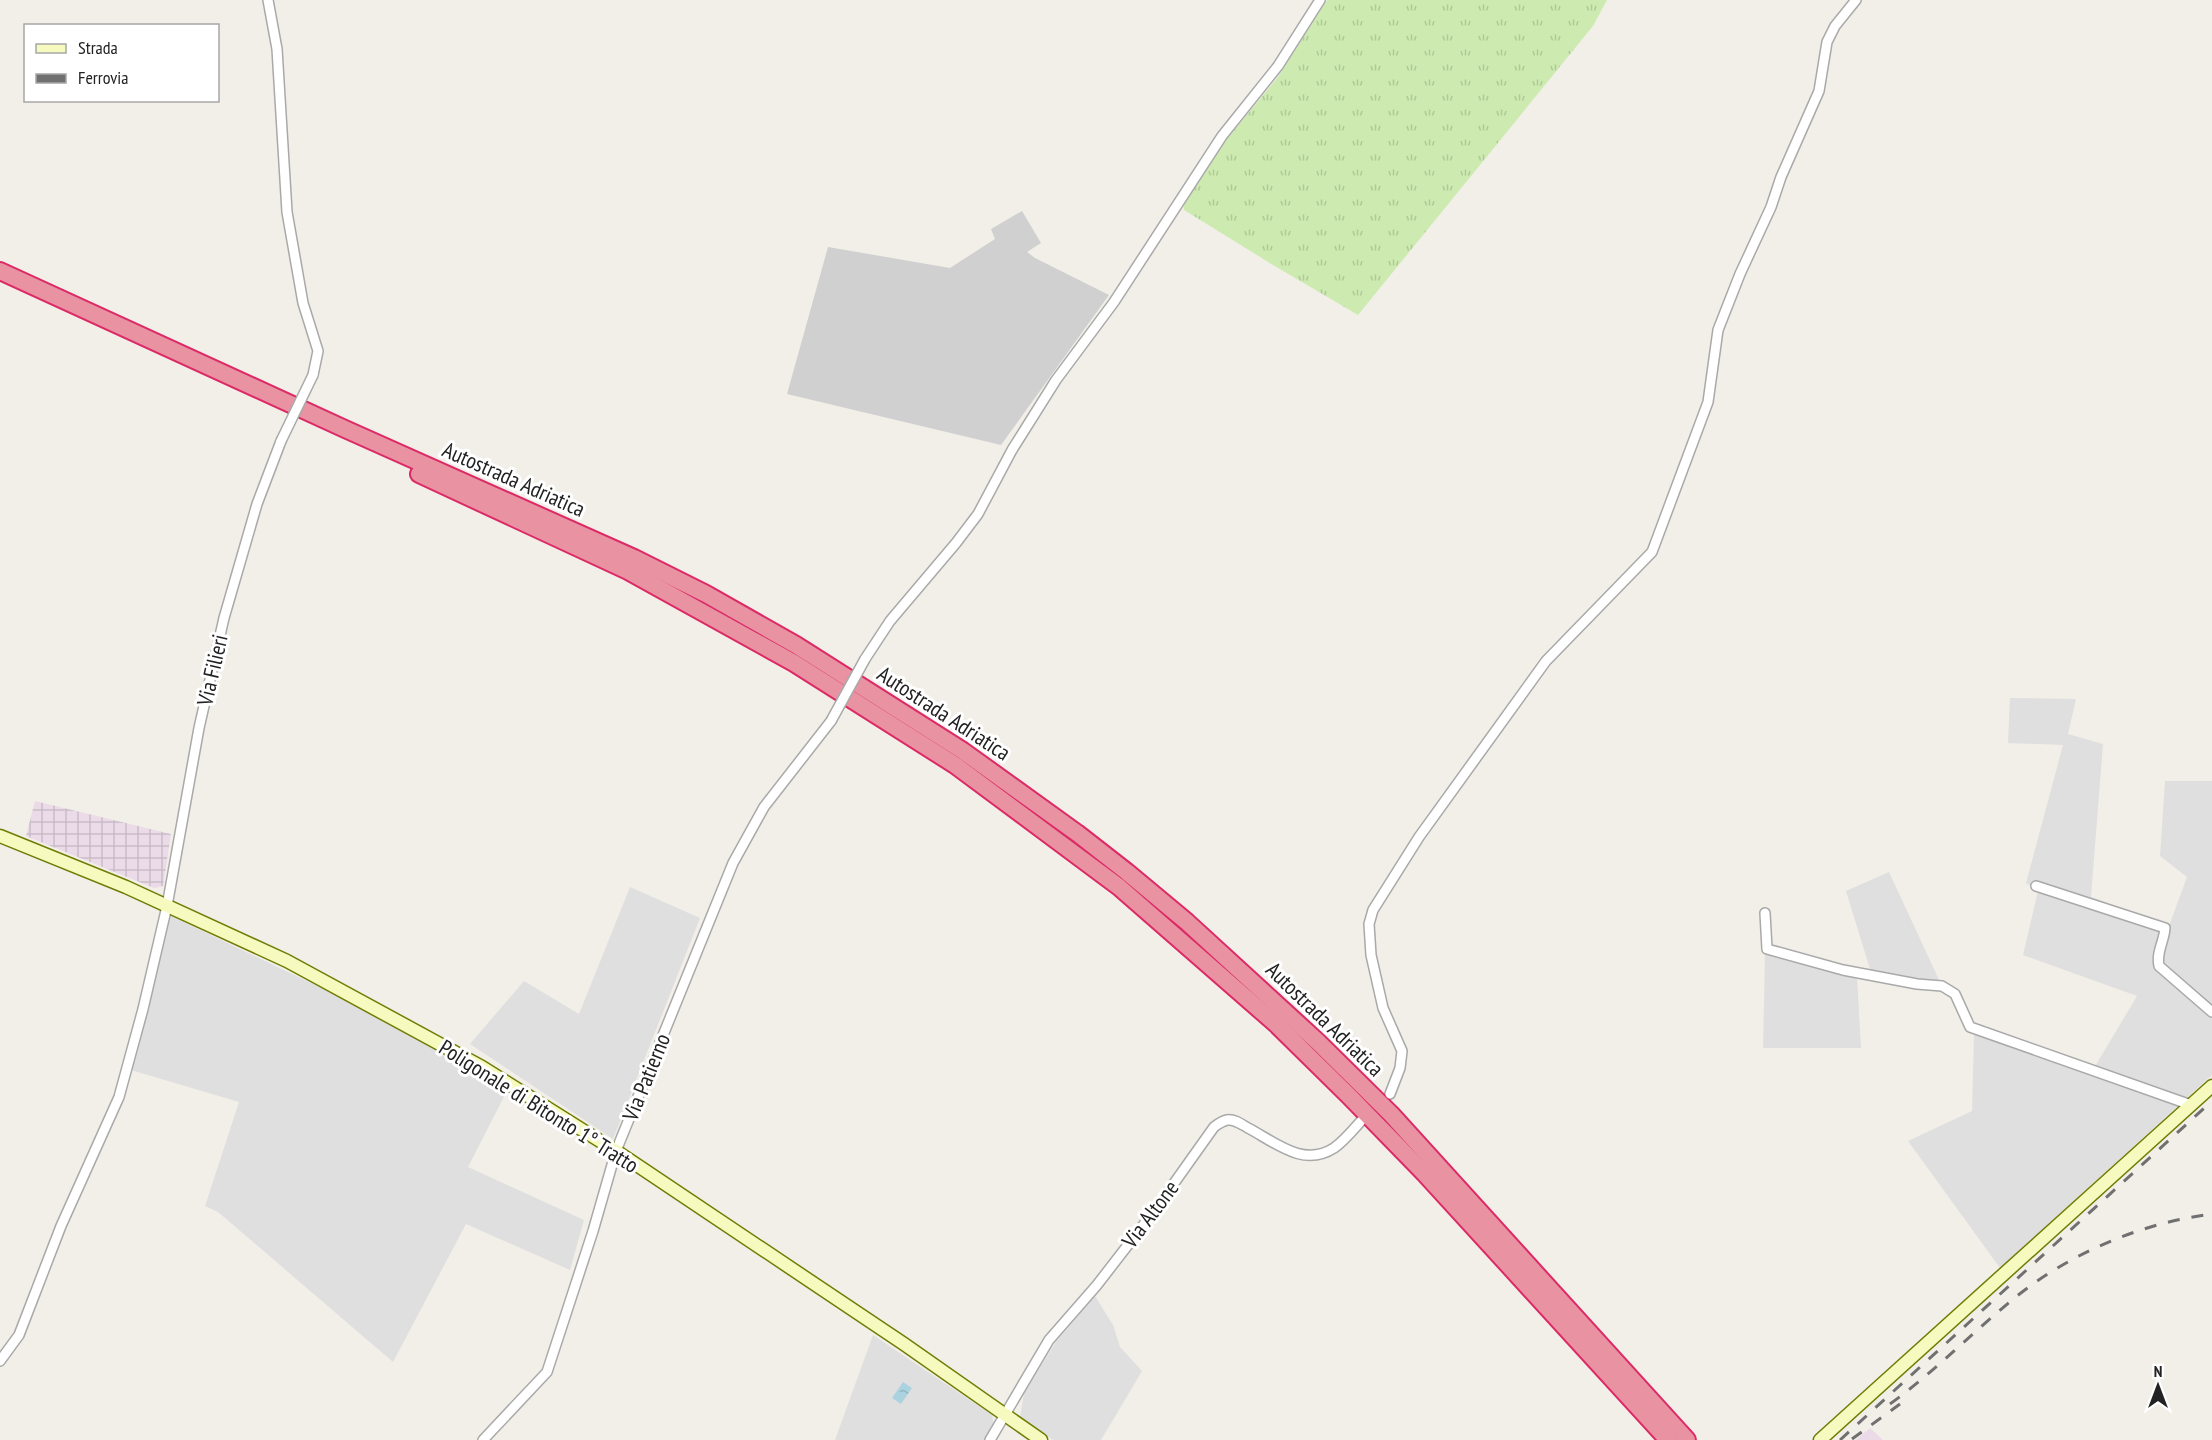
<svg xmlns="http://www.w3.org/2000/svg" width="2212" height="1440" font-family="'PT Sans Narrow',sans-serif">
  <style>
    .residential { fill: #e0dfdf }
    .industrial { fill: url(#industrial-grid) }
    .religious { fill: #d0d0d0 }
    .railway { fill: #ebdbe8 }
    .grass { fill: url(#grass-tufts) }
    .water { fill: url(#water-ripples) }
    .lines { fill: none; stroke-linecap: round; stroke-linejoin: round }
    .minor-casing { stroke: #a9a9a9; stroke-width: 12 }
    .secondary-casing { stroke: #707d05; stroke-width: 15 }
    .motorway-casing { stroke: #dc2a67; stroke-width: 20 }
    .minor { stroke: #fff; stroke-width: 9 }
    .secondary { stroke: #f7fabf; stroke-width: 12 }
    .motorway { stroke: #e892a2; stroke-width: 16 }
    .rail { stroke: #707070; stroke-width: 3; stroke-dasharray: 12 12; stroke-linecap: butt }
    .minor-bridge-casing { stroke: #a9a9a9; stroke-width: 12; stroke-linecap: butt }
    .minor-bridge { stroke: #fff; stroke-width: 9 }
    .labels { text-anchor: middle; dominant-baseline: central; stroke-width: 6; stroke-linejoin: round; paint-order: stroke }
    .street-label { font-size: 22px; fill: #222; stroke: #fff }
  </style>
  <defs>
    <pattern id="industrial-grid" width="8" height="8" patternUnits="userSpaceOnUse" patternTransform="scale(1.5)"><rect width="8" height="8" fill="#ebdbe8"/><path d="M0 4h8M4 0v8" fill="none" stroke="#c9bcc7"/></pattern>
    <pattern id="grass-tufts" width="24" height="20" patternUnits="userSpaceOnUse" patternTransform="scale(1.5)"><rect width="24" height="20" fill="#cdebb0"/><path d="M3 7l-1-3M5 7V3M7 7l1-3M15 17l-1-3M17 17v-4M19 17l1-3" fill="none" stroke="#b0c997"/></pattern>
    <pattern id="water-ripples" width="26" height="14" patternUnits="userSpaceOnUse" patternTransform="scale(1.5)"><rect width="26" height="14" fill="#aad3df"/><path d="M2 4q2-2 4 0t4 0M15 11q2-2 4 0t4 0" fill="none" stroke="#92b5bf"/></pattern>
  </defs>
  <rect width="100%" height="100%" fill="#f2efe9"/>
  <g class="residential">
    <path d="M2010,698L2076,699L2068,734L2103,744L2091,897L2169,926L2187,877L2160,856L2165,781H2212V1075L2000,1268L1908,1141L1972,1111L1974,1034L2094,1068L2137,996L2023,955L2038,891L2026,883L2063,745L2008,743Z"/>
    <path d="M1889,872L1940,982L1857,976L1861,1048H1763L1765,953L1870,969L1846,891Z"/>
    <path d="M630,887L700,918L613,1139L470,1044L524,981L579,1014Z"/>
    <path d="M169,915L365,1009L476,1068L508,1089L468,1167L584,1220L570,1270L466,1224L393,1362L218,1212L205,1206L239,1102L131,1070Z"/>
    <path d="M1095,1296L1113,1325L1120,1347L1142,1371L1101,1440H1053L1020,1418L1024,1393L1056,1342Z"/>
    <path d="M873,1335L992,1415L994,1425L985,1440H835Z"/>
  </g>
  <path class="industrial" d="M35,801L171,834L163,886L154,888L26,836Z"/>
  <path class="religious" d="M1022,211L1041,243L1027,252L1035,258L1109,295L1001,445L787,394L828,247L950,268L995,239L991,229Z"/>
  <path class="railway" d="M1870,1428L1883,1440H1856Z"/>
  <path class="grass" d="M1327,0H1607L1593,26L1358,315L1273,265L1184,210L1183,200L1215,154L1278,77Z"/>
  <path class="water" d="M903,1382L912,1388L901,1404L892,1398Z"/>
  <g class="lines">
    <g class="minor-casing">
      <g id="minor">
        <path d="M268,0L277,49L287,212L303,303L318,351L313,375"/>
        <path d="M865,659L890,621L956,543L978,514L1012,450L1056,380L1114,302L1222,136L1278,66L1320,0"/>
        <path d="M2036,886L2165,928C2164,942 2156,952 2159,966L2212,1012"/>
        <path d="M1765,913L1767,949L1843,970L1917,984L1942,986L1955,994L1970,1027L2191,1105"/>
        <path d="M1390,1094L1400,1068L1402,1051L1383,1008L1371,955L1369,924L1373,910L1419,837L1546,661L1652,552L1708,402L1718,330L1740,274L1771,207L1781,177L1819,91L1827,42L1835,26L1856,0"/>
        <path d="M0,1361L19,1335L61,1226L119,1097L143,1009L167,906L199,728L224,618L257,504L281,441"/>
        <path d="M483,1440L547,1372L593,1231L616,1151L733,863L764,807L831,721"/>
        <path d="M990,1440L1049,1340L1097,1285L1155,1210L1214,1127C1218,1124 1222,1121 1227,1120C1235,1119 1241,1124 1248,1128C1275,1142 1303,1168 1334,1148C1344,1141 1353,1130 1361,1121"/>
      </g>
    </g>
    <g class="secondary-casing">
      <g id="secondary">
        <path d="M0,836L126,887L287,961L482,1067L616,1151L904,1344L1041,1440"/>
        <path d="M1820,1440L2212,1086"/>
      </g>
    </g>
    <g class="motorway-casing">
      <g id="motorway">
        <path d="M0,271L345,429L634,558L706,594L796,645L963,751L1077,833L1127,872L1187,922L1318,1042L1391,1114L1687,1440"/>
        <path d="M419,474L628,571L794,663L955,765L1119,887L1276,1024L1349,1096L1425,1174L1668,1440"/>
      </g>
    </g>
    <use href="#minor" class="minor"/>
    <use href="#secondary" class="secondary"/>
    <use href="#motorway" class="motorway"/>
    <g class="rail">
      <path d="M1890,1404C1933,1373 1971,1334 2012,1300C2068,1254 2140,1223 2212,1214"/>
      <path d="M1852,1439L1900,1404"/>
      <path d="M1840,1440L2212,1101"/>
    </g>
    <g class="minor-bridge-casing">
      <g id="minor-bridge">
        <path d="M281,441L313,375"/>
        <path d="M831,721L865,659"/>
      </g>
    </g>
    <use href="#minor-bridge" class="minor-bridge"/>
  </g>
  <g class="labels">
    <g class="street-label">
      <text transform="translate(514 479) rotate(24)">Autostrada Adriatica</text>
      <text transform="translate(212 670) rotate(-77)">Via Filieri</text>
      <text transform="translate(944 713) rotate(33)">Autostrada Adriatica</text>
      <text transform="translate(1325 1019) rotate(44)">Autostrada Adriatica</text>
      <text transform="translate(646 1077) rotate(-68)">Via Patierno</text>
      <text transform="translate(539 1106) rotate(32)">Poligonale di Bitonto 1° Tratto</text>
      <text transform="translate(1150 1214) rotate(-53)">Via Altone</text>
    </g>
  </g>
  <rect x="24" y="24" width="195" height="78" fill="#ffffff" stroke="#a7a7a7" stroke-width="1.5"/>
  <rect x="36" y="44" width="30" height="9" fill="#f7fabf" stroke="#a7a7a7" stroke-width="1.5"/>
  <text x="78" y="54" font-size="18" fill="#222222">Strada</text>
  <rect x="36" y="74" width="30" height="9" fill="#707070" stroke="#a7a7a7" stroke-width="1.5"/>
  <text x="78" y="84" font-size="18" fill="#222222">Ferrovia</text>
  <g transform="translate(2158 1386)" stroke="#ffffff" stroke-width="4.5" paint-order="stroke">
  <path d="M0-4.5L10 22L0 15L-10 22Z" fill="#222222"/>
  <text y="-9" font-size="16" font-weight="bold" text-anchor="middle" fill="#222222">N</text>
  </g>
</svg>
